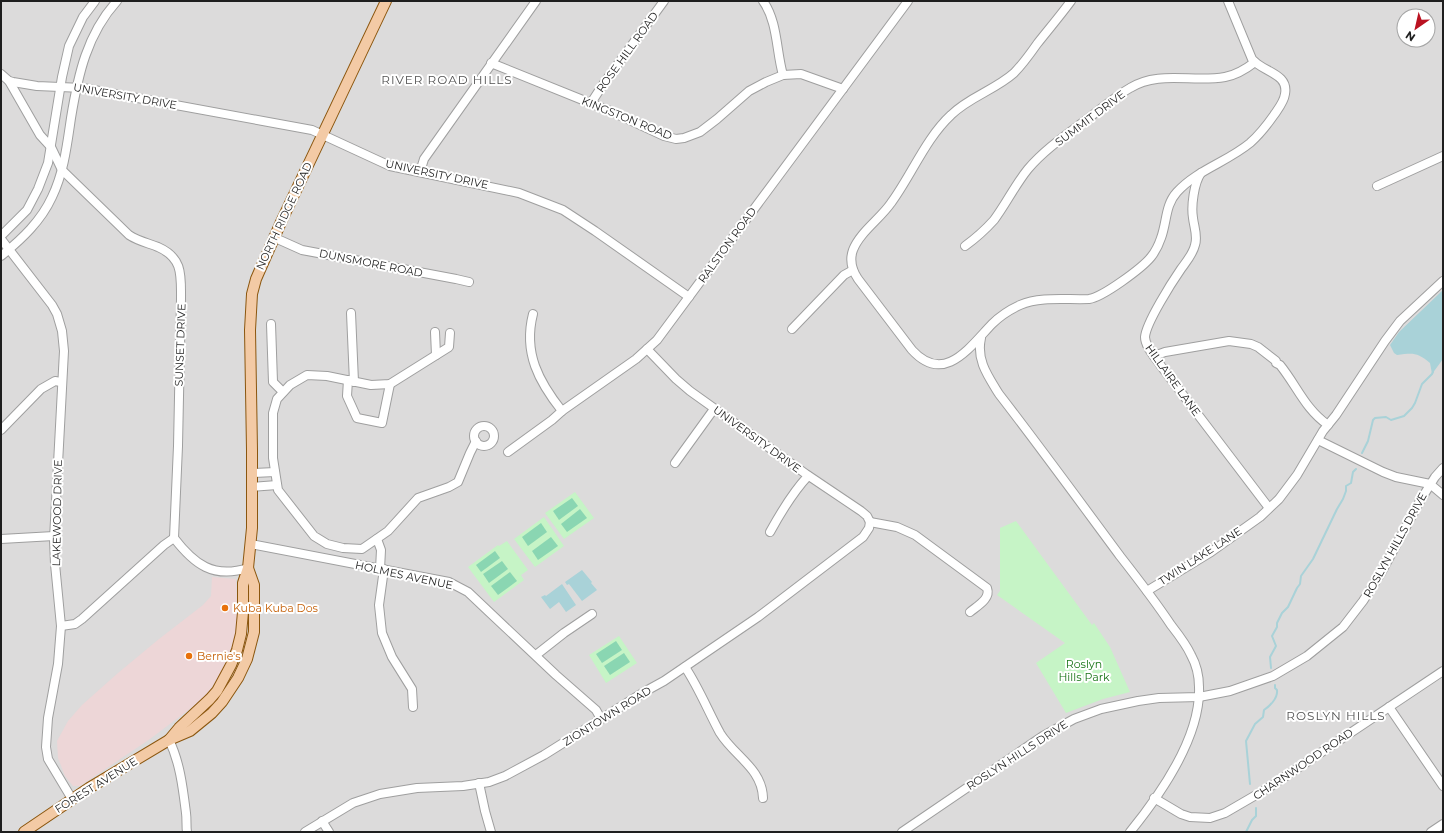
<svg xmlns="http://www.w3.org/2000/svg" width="1444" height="833" font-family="Montserrat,sans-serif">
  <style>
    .residential { fill: #dcdbdb; fill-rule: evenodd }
    .commercial { fill: #edd6d7 }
    .park { fill: #c6f4c6 }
    .pitch { fill: #8ad6b2 }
    .water { fill: #a9d2d8 }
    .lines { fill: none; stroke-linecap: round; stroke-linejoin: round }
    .stream { stroke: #a9d2d8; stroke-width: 2 }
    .minor-casing { stroke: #9f9f9f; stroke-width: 10 }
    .major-casing { stroke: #8b560e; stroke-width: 12 }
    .minor { stroke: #fff; stroke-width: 8 }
    .major { stroke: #f3caa5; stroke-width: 10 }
    .food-dot { fill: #e8710a; stroke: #fff; stroke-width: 1.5 }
    .labels { text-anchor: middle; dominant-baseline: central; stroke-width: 4; stroke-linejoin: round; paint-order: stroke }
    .street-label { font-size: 11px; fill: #1e1e1e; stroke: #fff }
    .food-label { font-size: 11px; fill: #c56008; stroke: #fff; text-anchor: start }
    .park-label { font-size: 11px; fill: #167315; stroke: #fff }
    .neighbourhood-label { font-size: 12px; letter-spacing: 1px; fill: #515151; stroke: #fff }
  </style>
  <rect width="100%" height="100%" fill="#eeeae5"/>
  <path class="residential" d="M1,1H1443V832H1ZM1404,16H1428V40H1404Z"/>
  <path class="commercial" d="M212,577L236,579L238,620L234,641L223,670L209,692L195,705L150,739L80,786H73L65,776L58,758L57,741L68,721L82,705L118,673L159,639L203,605L211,596Z"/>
  <g class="park">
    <path d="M575,492L594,518L564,539L545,513Z"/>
    <path d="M544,517L564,546L535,567L514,539Z"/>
    <path d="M1016,521L1092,625L1094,623L1110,647L1130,692L1103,699L1066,713L1036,663L1065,643L997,595L1000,591V528Z"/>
    <path d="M507,541L528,570L521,575L524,580L494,602L468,567L498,545L499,546Z"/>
    <path d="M619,636L637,663L606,683L589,655Z"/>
  </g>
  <g class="pitch">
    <path d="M572,498L578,506L559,520L553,511Z"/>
    <path d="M580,509L587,518L567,532L561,524Z"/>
    <path d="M541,523L547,532L528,546L522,537Z"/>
    <path d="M551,537L558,546L538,560L532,551Z"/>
    <path d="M495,551L500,558L481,572L476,565Z"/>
    <path d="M502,561L508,569L489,583L483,574Z"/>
    <path d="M510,572L517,581L498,595L491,586Z"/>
    <path d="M616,641L622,650L602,663L596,654Z"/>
    <path d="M624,653L630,662L610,675L604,666Z"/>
  </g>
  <g class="water">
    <path d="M1443,290V359L1432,374L1430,363C1417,352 1413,353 1397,355L1394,353L1390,345L1399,332Z"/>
    <path d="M582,570L592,582L591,583L597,590L582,601L569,584L567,585L565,582Z"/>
    <path d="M562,584L576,605L566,612L559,602L550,609L541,597L545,595L546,596Z"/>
  </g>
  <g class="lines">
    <g class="stream">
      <path d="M1362,453L1368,441L1373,420L1375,418L1386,417L1391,420L1404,416L1412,408L1415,403L1422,384L1432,374L1433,372"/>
      <path d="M1271,668L1270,657L1276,646L1272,636L1277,627V623L1282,613L1288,607L1297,588L1300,584L1301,576L1313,559L1337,509L1343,499L1346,491V486L1351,483L1353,472L1356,469"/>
      <path d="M1250,784L1246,741L1255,724L1263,717L1264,710C1270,706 1278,698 1277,690L1275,688V685"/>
      <path d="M1246,832L1252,820L1256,816V808"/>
    </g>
    <g class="minor-casing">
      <g id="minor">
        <path d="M763,1C778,22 776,51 783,75"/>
        <path d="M1071,1C1060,16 1048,30 1037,44C1030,54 1023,64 1014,73C995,90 969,97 951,115C926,138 911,176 891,203C880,219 860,232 853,250C849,261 852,270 858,279L912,350C944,385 969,348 992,324C1000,316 1009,310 1020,305C1041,296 1067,300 1089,299C1103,297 1142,268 1151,257C1155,252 1159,244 1161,238C1167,222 1165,205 1177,192C1197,170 1227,162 1250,143C1259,135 1267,125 1274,115C1278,109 1284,102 1285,94C1289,73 1262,72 1252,59L1228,1"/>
        <path d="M491,63L610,111L664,136L676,139L684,138L700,132L717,119L749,91L766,82L783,75L801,74L843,89"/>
        <path d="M1,74L9,81L13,82L37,86L83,88L312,130L390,166L519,193L563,210L595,231L689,297"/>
        <path d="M9,81L40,135L51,147L62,170L129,235C138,241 148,243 158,247C183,258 181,275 181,299L178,446L174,538"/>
        <path d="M591,103L604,83L664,1"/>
        <path d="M420,172L424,159L536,1"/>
        <path d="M1201,173C1194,183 1191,206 1193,218C1194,227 1198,236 1195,245C1193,254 1186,262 1181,269C1172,282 1146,323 1145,337C1145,347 1156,358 1161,366L1269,508"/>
        <path d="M1377,186L1443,156"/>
        <path d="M1,236L27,210L38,189L48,163L62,77L69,46L83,17L95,1"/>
        <path d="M273,237L302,250L456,279L469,282"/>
        <path d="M1,239L52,305L57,314L62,331L64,351L54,539L55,564L61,626L58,664L48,718L46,747L48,759L72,799"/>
        <path d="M965,246C976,238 985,230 994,220C1006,204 1015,185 1028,169C1044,150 1066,135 1086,120C1100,110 1114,97 1130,88C1159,70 1193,83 1225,77C1236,75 1246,69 1255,62"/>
        <path d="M1,256C22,239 41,221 52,197C64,172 67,145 71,118C78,75 87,34 117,1"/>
        <path d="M351,313L354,382"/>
        <path d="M533,314C523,353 539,382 562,411"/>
        <path d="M271,324L273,382L283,392"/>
        <path d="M792,329L844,275L853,270"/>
        <path d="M435,332L436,355"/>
        <path d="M450,333L449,347L390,384L371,385L327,376L307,375L290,385L277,399L273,413V458L278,490L314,536L327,544L343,548L362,549L388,531L418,498L449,487L458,482L470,453L476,441"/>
        <path d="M981,338C976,360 988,376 999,394C1040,447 1080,502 1120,556C1138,579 1155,601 1171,625C1178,634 1186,644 1191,655C1196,664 1199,676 1199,687C1201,736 1160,795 1130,832"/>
        <path d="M647,349L676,379L690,391L806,474L861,511L867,516L870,522"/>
        <path d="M1154,356L1165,352L1229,341L1251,344L1258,347L1276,361V363L1280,365C1297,386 1305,409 1328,425"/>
        <path d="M348,380L347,396L357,418L382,423L390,384"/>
        <circle cx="484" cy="436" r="10"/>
        <path d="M1,430L41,389L55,381L61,382"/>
        <path d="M1318,440L1383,472L1396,477L1430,484L1443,495"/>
        <path d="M508,452L552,420L562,411L636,359L657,340L908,1"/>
        <path d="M675,463L714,409"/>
        <path d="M252,473L275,472"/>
        <path d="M252,487L277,485"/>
        <path d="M870,522L897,527L915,535L987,588C991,599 977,606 970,612"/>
        <path d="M770,532C781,512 793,492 808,476"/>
        <path d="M174,538C194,564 213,579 248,568"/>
        <path d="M1,539L54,536"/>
        <path d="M377,539L381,550L380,569"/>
        <path d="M251,544L449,582L468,592L487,610L556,675L596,710L601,719"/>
        <path d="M384,569L379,605L382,633L392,657L412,689L413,707"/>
        <path d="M1147,591L1211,552L1260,517L1279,499L1297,475L1323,431L1336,415L1385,341L1400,321L1443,281"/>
        <path d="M61,626L75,624L82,619L164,545L174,538"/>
        <path d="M536,655L564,633L592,614"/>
        <path d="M685,667C699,688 708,711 720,733C734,756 762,768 763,798"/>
        <path d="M1389,707L1443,786"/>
        <path d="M169,740C180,762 183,789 186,813C187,820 186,826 187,832"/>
        <path d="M479,783L485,811L491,832"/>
        <path d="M1154,798L1181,814L1190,817L1210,818L1225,813L1268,788L1443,671"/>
        <path d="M322,821L329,832"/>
        <path d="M305,832L353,803L380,794L417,788L463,786L489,782L505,776L544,755L644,692L664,681L758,617L863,537L869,528L870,522"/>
        <path d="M902,832L1043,736L1074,719L1101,709L1138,701L1159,698L1199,697L1230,691L1273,676L1307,656L1343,627L1363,601L1381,573L1420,501L1435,477L1443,468"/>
        <path d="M1431,832L1443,824"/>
      </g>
    </g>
    <g class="major-casing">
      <g id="major">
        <path d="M169,740L179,728L210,699L217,691L231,665L237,650L241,634L243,612V583L248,568L252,528V450L250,330L252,294L256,279L282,220L386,1"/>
        <path d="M24,832L89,788L169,740L190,731L212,713L222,702L238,678L247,659L254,632V585L248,568"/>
      </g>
    </g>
    <use href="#minor" class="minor"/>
    <use href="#major" class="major"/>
  </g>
  <g class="food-dot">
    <circle cx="225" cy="608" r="4"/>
    <circle cx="189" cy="656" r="4"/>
  </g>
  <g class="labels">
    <g class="street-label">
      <text transform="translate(627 52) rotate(-54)">ROSE HILL ROAD</text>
      <text transform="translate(125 96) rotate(10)">UNIVERSITY DRIVE</text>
      <text transform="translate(627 118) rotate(22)">KINGSTON ROAD</text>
      <text transform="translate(1090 118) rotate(-37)">SUMMIT DRIVE</text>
      <text transform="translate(437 174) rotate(12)">UNIVERSITY DRIVE</text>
      <text transform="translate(284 216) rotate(-65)">NORTH RIDGE ROAD</text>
      <text transform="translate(727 245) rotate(-54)">RALSTON ROAD</text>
      <text transform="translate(371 263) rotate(11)">DUNSMORE ROAD</text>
      <text transform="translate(180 345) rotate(-88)">SUNSET DRIVE</text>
      <text transform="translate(1173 380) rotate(54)">HILLAIRE LANE</text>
      <text transform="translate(757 439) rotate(36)">UNIVERSITY DRIVE</text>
      <text transform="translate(57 513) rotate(-89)">LAKEWOOD DRIVE</text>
      <text transform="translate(1395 545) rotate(-61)">ROSLYN HILLS DRIVE</text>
      <text transform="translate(1200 556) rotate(-33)">TWIN LAKE LANE</text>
      <text transform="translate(404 575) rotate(12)">HOLMES AVENUE</text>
      <text transform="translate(607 716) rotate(-32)">ZIONTOWN ROAD</text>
      <text transform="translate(1017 755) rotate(-33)">ROSLYN HILLS DRIVE</text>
      <text transform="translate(1303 764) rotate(-34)">CHARNWOOD ROAD</text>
      <text transform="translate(96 785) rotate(-32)">FOREST AVENUE</text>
    </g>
    <g class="food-label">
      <text x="233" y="608">Kuba Kuba Dos</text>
      <text x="197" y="656">Bernie's</text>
    </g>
    <g class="park-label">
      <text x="1084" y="664">Roslyn<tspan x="1084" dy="13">Hills Park</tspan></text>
    </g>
    <g class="neighbourhood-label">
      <text x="447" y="79">RIVER ROAD HILLS</text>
      <text x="1336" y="715">ROSLYN HILLS</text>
    </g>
  </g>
  <rect width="1444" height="833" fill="none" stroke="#1e1e1e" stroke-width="4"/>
  <g transform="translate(1416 28) rotate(214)"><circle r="19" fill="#ffffff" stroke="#a5a5a5"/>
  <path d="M0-3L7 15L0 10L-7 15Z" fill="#ba1221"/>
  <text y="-6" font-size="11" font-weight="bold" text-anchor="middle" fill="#1e1e1e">N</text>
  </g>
</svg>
